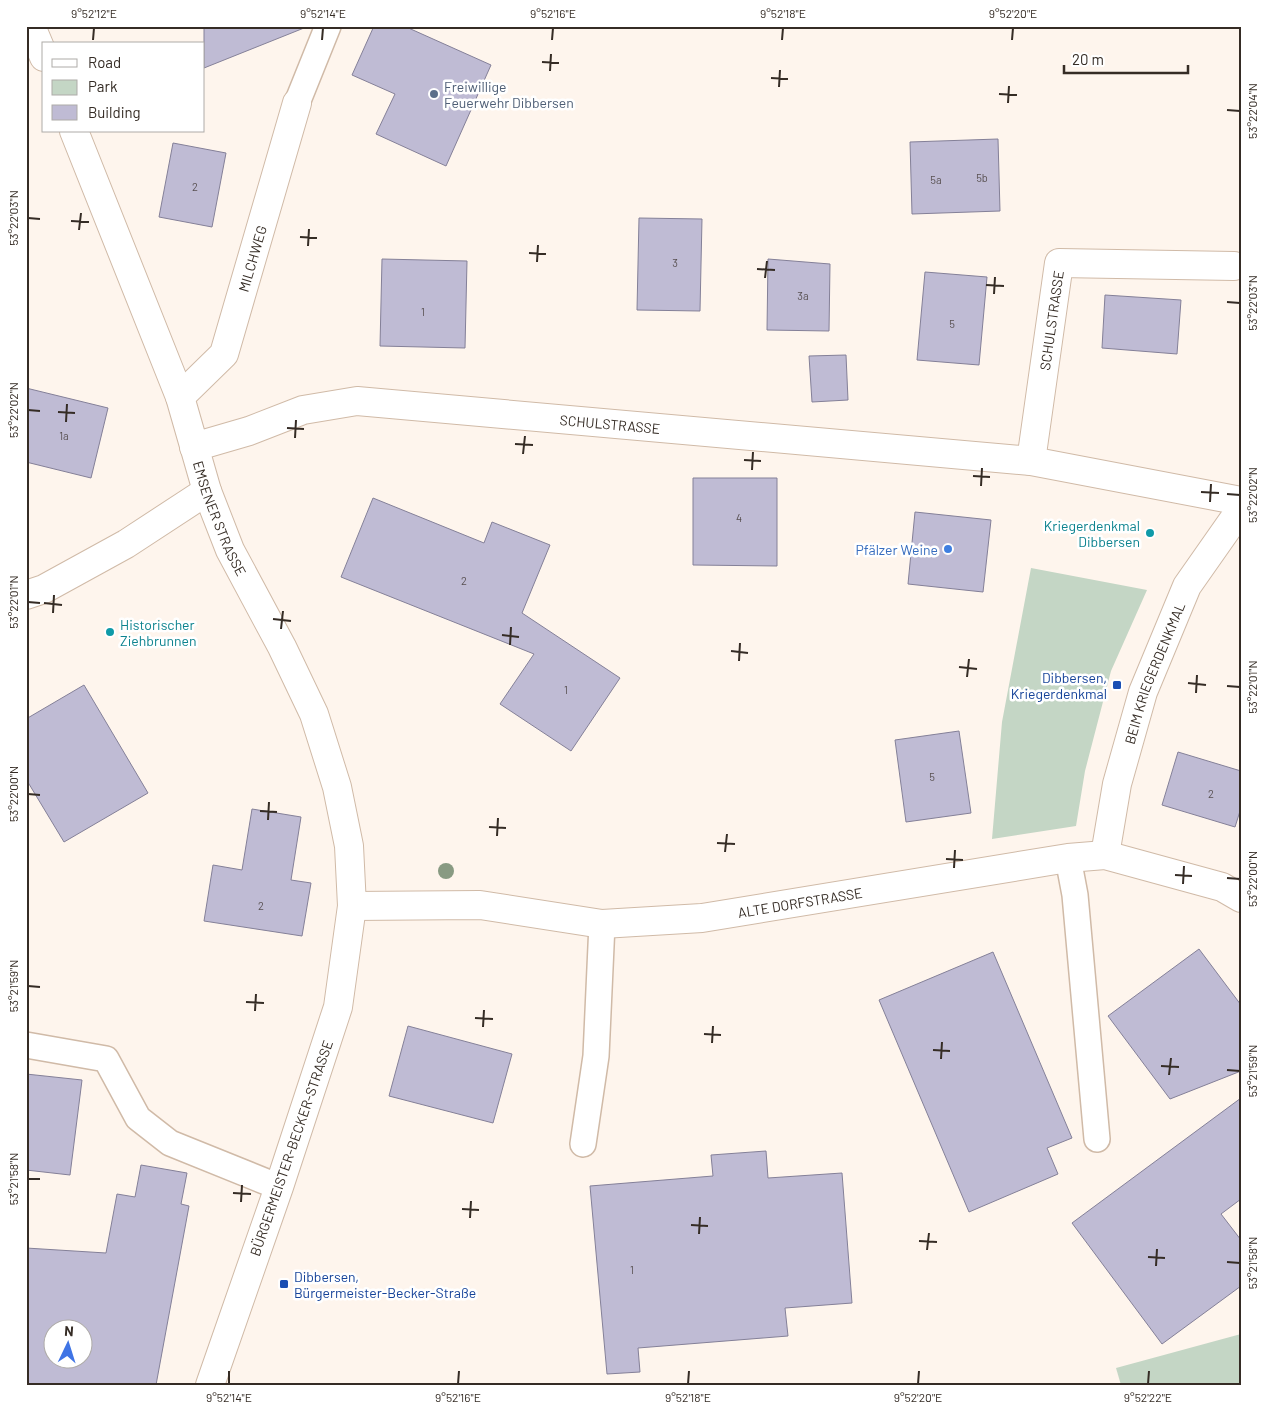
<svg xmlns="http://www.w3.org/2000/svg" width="1267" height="1411" font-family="Barlow,sans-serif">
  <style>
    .green { fill: #c4d6c5 }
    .building { fill: #bfbbd4; stroke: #848098; fill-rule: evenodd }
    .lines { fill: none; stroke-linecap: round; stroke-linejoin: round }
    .service-casing { stroke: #d0baa7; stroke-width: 28 }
    .minor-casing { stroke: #d0baa7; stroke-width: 30 }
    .tertiary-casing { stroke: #d0baa7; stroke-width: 30 }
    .service { stroke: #fff; stroke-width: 25 }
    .minor { stroke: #fff; stroke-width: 28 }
    .tertiary { stroke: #fff; stroke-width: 28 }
    .tree { fill: #889a82 }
    .ticks { fill: none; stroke: #352c25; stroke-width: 2 }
    .service-dot { fill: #5c6f8a; stroke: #fff; stroke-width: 2 }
    .culture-dot { fill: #0f9aa8; stroke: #fff; stroke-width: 2 }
    .shop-dot { fill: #3f7fe0; stroke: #fff; stroke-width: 2 }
    .transit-dot { fill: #1a4fb4; stroke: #fff; stroke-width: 2 }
    .labels { text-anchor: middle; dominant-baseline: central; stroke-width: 5; stroke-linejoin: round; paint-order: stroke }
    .number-label { font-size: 11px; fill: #585051 }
    .service-label { font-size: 14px; fill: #4e5e75; stroke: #fff; text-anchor: start }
    .street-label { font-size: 14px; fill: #352c25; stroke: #fff }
    .culture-label { font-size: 14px; fill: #0d838f; stroke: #fff; text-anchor: end }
    .shop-label { font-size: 14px; fill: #366cbe; stroke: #fff; text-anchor: end }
    .transit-label { font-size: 14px; fill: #164399; stroke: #fff; text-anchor: end }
    .neatline { fill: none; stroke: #352c25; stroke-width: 2 }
    .ticks-label { font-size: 12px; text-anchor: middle; fill: #352c25 }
  </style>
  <rect width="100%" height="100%" fill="#fef5ed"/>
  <g class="green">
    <path d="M1031,568L1147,590L1111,671L1085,771L1076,826L992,839L1002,722Z"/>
    <path d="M1241,1334V1385H1121L1116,1368Z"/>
  </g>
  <g class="building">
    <path d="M204,26H304V28L204,68Z"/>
    <path d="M374,26H404L491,65L446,166L376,134L395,94L352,75Z"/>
    <path d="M998,139L1000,211L912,214L910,142Z"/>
    <path d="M173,143L226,153L212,227L159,217Z"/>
    <path d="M639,218L702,219L700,311L637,310Z"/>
    <path d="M382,259L467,261L465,348L380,346Z"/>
    <path d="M768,259L830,264L829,331L767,330Z"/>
    <path d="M925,272L987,277L979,365L917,360Z"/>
    <path d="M1105,295L1181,300L1177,354L1102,348Z"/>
    <path d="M846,355L848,400L812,402L809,356Z"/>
    <path d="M26,388L108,408L91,478L26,462Z"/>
    <path d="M693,478H777V566L693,565Z"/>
    <path d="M373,498L484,543L492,522L550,545L522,613L620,678L571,751L500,704L534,654L341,577Z"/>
    <path d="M915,512L991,520L983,592L908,584Z"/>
    <path d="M84,685L148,793L64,842L26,779V719Z"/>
    <path d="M959,731L971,813L906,822L895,740Z"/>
    <path d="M1178,752L1241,771V808L1235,827L1162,805Z"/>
    <path d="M252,809L301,817L291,880L311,883L302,936L204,921L213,865L242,870Z"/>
    <path d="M1199,949L1241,1005V1071L1170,1099L1108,1016Z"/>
    <path d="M993,952L1072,1138L1047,1148L1058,1174L969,1212L879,1000Z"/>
    <path d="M408,1026L512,1054L493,1123L389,1096Z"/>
    <path d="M26,1074L82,1080L70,1175L26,1170Z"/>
    <path d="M1241,1098V1199L1221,1214L1241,1240V1286L1162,1344L1072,1223Z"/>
    <path d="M766,1151L768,1178L842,1173L852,1303L785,1308L788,1336L638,1348L640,1372L607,1374L590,1186L713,1176L711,1155Z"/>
    <path d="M141,1165L187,1173L181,1204L189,1206L156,1385H26V1248L106,1253L117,1194L135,1197ZM52,1328H82V1358H52Z"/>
  </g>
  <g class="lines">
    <g class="service-casing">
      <g id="service">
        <path d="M297,103L328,26"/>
        <path d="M1068,858L1075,895L1097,1139"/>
        <path d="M26,1045L106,1059L138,1118L170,1143L279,1187"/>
        <path d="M583,1144L596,1056L602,924"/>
      </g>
    </g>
    <g class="minor-casing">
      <g id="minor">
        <path id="s1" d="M180,397L224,354L297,103"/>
        <path id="s2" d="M194,447L249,431L303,410L357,401L1031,461L1241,501"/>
        <path id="s3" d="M1031,461L1059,263L1234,266"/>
        <path d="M26,595L44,589L126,544L207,491"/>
        <path id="s4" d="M1105,855L1117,784L1143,692L1187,586L1241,509"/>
        <path id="s5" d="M352,906L480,905L602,924L702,918L1068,858L1105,855L1222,887L1241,898"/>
      </g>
    </g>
    <g class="tertiary-casing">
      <g id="tertiary">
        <path d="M31,26L44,57"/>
        <path id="s6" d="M74,131L180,397L207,491L230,550L282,647L314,714L337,787L349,846L352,906L338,1007L279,1187L210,1385"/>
      </g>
    </g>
    <use href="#service" class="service"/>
    <use href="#minor" class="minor"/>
    <use href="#tertiary" class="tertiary"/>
  </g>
  <circle class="tree" cx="446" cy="871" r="8"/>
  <path class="ticks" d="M93,40L94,28M322,40L323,28M552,40L553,28M782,40L783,28M1012,40L1013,28M542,62L559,63M550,71L551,54M771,78L788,79M779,87L780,70M999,94L1017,95M1008,103L1009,86M1227,110L1240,111M28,218L40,219M71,221L89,222M79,230L81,213M300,237L317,238M308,246L309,229M529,253L546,254M537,262L538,245M757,269L775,270M765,278L767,261M986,285L1004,286M994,294L995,277M1227,302L1240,303M28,410L40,411M58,412L75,413M66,422L67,404M287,428L304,429M295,438L296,420M515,444L533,445M523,454L525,436M744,460L761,461M752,470L753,452M973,476L990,477M981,486L982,468M1201,492L1219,493M1227,494L1240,495M1210,502L1211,484M28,602L40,603M44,603L62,605M53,613L54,595M273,619L291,621M281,629L283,611M502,635L519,637M510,645L511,627M731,651L748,653M739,661L740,643M959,667L977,669M967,677L969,659M1188,683L1206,685M1227,686L1240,687M1196,693L1197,675M28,794L40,795M260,811L277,812M268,820L269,802M489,827L506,828M497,836L498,818M717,843L735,844M725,852L727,834M946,859L963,860M954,868L955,850M1175,875L1192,876M1227,878L1240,879M1183,884L1184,866M28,986L40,987M246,1002L264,1003M255,1011L256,994M475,1018L493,1019M483,1027L484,1010M704,1034L721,1035M712,1043L713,1026M933,1050L950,1051M941,1059L942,1042M1161,1066L1179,1067M1227,1070L1240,1071M1169,1075L1171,1058M28,1179H40M233,1193L251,1194M241,1202L242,1185M462,1209L479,1210M470,1218L471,1201M691,1225L708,1226M699,1234L700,1217M919,1241L937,1242M927,1250L929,1233M1148,1257L1165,1258M1227,1262L1240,1263M1156,1266L1157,1249M229,1384V1371M458,1384L459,1371M688,1384L689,1371M918,1384L919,1371M1148,1384L1149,1371"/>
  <circle class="service-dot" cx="434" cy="94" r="5"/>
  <g class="culture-dot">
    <circle cx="1150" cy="533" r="5"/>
    <circle cx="110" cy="632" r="5"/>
  </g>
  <circle class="shop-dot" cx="948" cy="549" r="5"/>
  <g class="transit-dot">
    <rect x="1112" y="680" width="10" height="10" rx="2.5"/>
    <rect x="279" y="1279" width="10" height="10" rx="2.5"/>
  </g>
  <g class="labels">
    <g class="number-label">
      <text x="982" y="177">5b</text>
      <text x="936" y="179">5a</text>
      <text x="195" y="186">2</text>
      <text x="675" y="262">3</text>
      <text x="803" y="295">3a</text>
      <text x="423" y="311">1</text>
      <text x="952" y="323">5</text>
      <text x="64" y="435">1a</text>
      <text x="739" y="517">4</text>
      <text x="464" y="580">2</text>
      <text x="566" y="689">1</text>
      <text x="932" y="776">5</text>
      <text x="1211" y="793">2</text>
      <text x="261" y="905">2</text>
      <text x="632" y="1269">1</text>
    </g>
    <g class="service-label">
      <text x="444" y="86">Freiwillige<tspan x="444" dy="16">Feuerwehr Dibbersen</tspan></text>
    </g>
    <g class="street-label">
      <text stroke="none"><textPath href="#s1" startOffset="161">MILCHWEG</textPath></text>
      <text stroke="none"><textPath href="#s3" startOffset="142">SCHULSTRASSE</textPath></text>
      <text stroke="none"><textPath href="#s2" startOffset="424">SCHULSTRASSE</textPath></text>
      <text stroke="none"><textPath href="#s6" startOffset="414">EMSENER STRASSE</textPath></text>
      <text stroke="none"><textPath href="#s4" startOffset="189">BEIM KRIEGERDENKMAL</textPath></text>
      <text stroke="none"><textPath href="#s5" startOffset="451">ALTE DORFSTRASSE</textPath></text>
      <text transform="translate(291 1148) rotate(-71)">BÜRGERMEISTER-BECKER-STRASSE</text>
    </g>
    <g class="culture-label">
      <text x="1140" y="525">Kriegerdenkmal<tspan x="1140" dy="16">Dibbersen</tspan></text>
      <text x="120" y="624" text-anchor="start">Historischer<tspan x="120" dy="16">Ziehbrunnen</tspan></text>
    </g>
    <g class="shop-label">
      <text x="938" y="549">Pfälzer Weine</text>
    </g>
    <g class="transit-label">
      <text x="1107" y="677">Dibbersen,<tspan x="1107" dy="16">Kriegerdenkmal</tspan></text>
      <text x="294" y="1276" text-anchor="start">Dibbersen,<tspan x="294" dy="16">Bürgermeister-Becker-Straße</tspan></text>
    </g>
  </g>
  <rect width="1267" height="1411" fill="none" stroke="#ffffff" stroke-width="55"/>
  <rect x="42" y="42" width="162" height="90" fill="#ffffff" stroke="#aeaba8"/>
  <rect x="52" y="59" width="25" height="8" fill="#ffffff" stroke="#aeaba8"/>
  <text x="88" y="68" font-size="15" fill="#352c25">Road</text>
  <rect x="52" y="80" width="25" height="15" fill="#c4d6c5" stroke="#aeaba8"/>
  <text x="88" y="92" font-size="15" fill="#352c25">Park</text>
  <rect x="52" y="105" width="25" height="15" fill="#bfbbd4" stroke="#aeaba8"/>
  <text x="88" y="118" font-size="15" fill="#352c25">Building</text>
  <g transform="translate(68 1344) rotate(4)"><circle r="24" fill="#ffffff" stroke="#aeaba8"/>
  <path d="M0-4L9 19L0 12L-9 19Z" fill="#3f74e5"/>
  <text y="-8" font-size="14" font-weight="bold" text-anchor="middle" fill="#352c25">N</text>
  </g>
  <path d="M1064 65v8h124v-8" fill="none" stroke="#352c25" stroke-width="2.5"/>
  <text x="1072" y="65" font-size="15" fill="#352c25" stroke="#ffffff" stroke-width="4" paint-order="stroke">20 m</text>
  <rect x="28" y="28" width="1212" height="1356" class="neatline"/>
  <g class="ticks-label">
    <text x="94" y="18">9°52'12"E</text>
    <text x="323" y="18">9°52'14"E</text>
    <text x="553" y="18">9°52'16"E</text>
    <text x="783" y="18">9°52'18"E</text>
    <text x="1013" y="18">9°52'20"E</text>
    <text transform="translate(1253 111) rotate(-90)" y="4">53°22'04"N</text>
    <text transform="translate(14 218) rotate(-90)" y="4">53°22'03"N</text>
    <text transform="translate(1253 303) rotate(-90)" y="4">53°22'03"N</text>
    <text transform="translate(14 410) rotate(-90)" y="4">53°22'02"N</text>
    <text transform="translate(1253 495) rotate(-90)" y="4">53°22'02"N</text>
    <text transform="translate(14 602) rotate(-90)" y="4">53°22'01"N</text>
    <text transform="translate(1253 687) rotate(-90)" y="4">53°22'01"N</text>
    <text transform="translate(14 794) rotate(-90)" y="4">53°22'00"N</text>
    <text transform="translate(1253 879) rotate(-90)" y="4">53°22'00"N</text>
    <text transform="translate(14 986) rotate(-90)" y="4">53°21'59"N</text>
    <text transform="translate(1253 1071) rotate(-90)" y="4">53°21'59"N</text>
    <text transform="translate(14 1179) rotate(-90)" y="4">53°21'58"N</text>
    <text transform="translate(1253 1263) rotate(-90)" y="4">53°21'58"N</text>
    <text x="229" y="1402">9°52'14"E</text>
    <text x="458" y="1402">9°52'16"E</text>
    <text x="688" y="1402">9°52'18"E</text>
    <text x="918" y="1402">9°52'20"E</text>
    <text x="1148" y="1402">9°52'22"E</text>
  </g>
</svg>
